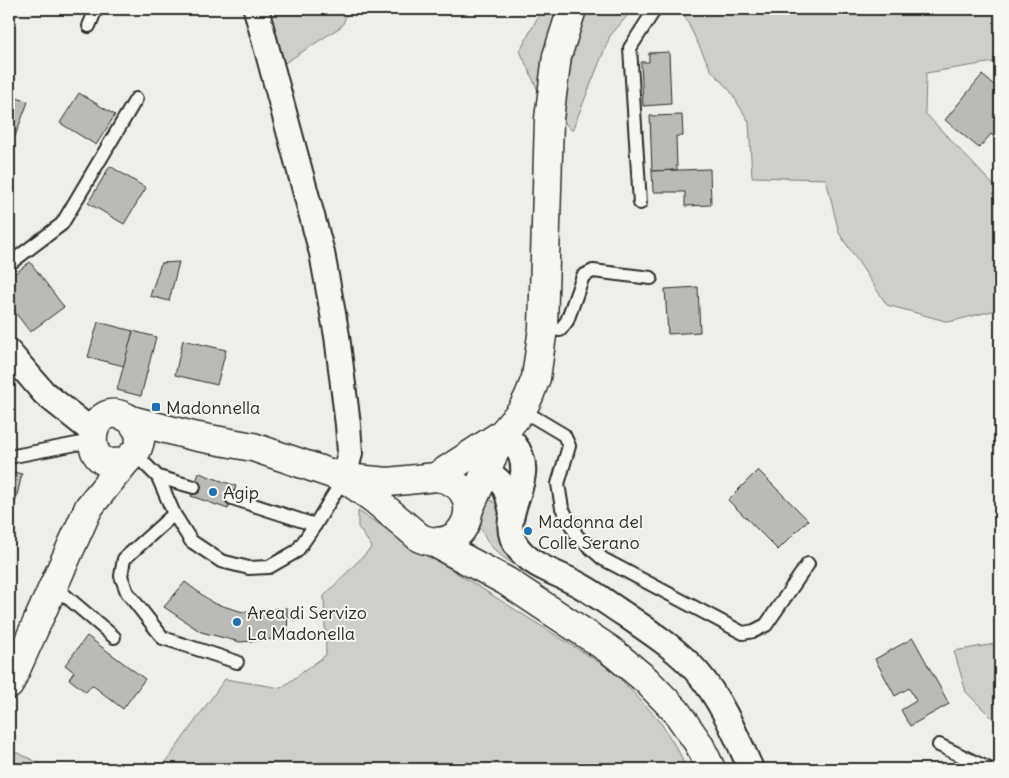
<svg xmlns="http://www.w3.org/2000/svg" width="1009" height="778" font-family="Delius,sans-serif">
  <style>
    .green { fill: #cececa; stroke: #7c7c7a }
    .building { fill: #babab7; stroke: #2b2b2b }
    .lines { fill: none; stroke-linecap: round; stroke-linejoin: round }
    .lane-casing { stroke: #2b2b2b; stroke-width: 16 }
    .street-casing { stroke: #2b2b2b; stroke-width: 28 }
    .secondary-casing { stroke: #2b2b2b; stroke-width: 31 }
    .lane { stroke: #f6f6f2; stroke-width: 12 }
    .street { stroke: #f6f6f2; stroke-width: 24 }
    .secondary { stroke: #f6f6f2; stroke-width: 28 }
    .poi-dot { fill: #1f6fb2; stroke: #f6f6f2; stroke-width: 2 }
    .labels { text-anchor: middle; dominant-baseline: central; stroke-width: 4; stroke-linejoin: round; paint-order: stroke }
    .poi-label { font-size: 18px; fill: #2b2b2b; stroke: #f6f6f2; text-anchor: start }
  </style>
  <rect width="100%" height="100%" fill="#eeeeea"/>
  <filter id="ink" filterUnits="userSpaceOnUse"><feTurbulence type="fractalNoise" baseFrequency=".02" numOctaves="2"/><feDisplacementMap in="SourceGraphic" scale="10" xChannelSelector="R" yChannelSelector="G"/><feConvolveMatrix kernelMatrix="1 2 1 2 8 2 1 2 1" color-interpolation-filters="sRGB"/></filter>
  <g filter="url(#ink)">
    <g class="green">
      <path d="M260,9H349L342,26L277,68Z"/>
      <path d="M542,9H633L610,36L572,131L539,93L520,51Z"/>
      <path d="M681,9H1000V61L926,73L925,113L1000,192V309L949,322L887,305L839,233L826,179L752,177L749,122L731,92L711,70Z"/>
      <path d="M486,497C506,507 498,521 502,540C504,549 510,557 515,565C492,551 485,542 477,516Z"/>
      <path d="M358,511L613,671L659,720L680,754L686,769H161L225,679L281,688L326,655L324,596L372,547L358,527Z"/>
      <path d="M1000,643V726L966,692L954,651Z"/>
      <path d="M9,749L52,769H9Z"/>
    </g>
    <g class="building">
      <path d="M669,52L671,104L643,106L641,62H649V53Z"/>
      <path d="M982,75L1000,90V142L991,134L979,148L945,120Z"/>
      <path d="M79,93L115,115L96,145L60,123Z"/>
      <path d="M9,95L28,102L9,152Z"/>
      <path d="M682,115L683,136H676L677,170L652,171L650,116Z"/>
      <path d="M110,166L146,188L124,224L88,203Z"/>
      <path d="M710,169L711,205L685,206V192H653L652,171Z"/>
      <path d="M30,262L64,307L30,332L9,304V278Z"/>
      <path d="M179,262L169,301L150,296L161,263Z"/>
      <path d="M698,287L700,332L668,334L665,289Z"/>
      <path d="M98,322L133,331L124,366L88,357Z"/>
      <path d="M133,331L156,337L141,396L117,390Z"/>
      <path d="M183,340L226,350L217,385L175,375Z"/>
      <path d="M758,470L808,520L778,550L728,500Z"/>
      <path d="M9,471L22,474L10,525H9Z"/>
      <path d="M199,473L236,486L228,509L191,496Z"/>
      <path d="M185,582L213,603L243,612L287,608L288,638L240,642L201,632L164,607Z"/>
      <path d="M87,636L145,679L123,709L92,685L86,692L69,679L74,672L65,665Z"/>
      <path d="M913,638L949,704L910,726L901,710L916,701L909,688L895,696L875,659Z"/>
    </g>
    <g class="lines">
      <g class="lane-casing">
        <g id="lane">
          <path d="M89,26L96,9"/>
          <path d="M640,203L630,48L655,9"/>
          <path d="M9,264L62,224L136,99"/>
          <path d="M543,328L560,330L567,321L583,276L593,271L651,278"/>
          <path d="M522,410L564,435L569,446L558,484L562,508L577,536L603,559L743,633L754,631L766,625L808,564"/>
          <path d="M135,454L158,477L174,514L191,541L221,561L249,568L269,567L297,551L315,525L344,478"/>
          <path d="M9,457L92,441"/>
          <path d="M158,477L194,487"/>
          <path d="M232,498L315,525"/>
          <path d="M174,514L124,559L121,576L127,592L163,638L237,662"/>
          <path d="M54,586L114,637"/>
          <path d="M939,745L989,769"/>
        </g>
      </g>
      <g class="street-casing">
        <g id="street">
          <path d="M256,9L322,253L337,336L348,425L350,453L344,478"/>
          <path d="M9,352L44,393L93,432"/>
          <path d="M503,433C507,436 511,440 514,444C543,480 492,515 518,548C533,568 562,574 583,587C597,595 610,605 624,614C650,632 677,649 698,673C722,701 736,736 751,769"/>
          <path d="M485,471C506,483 507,489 512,513"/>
        </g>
      </g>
      <g class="secondary-casing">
        <g id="secondary">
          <path d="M127,460C76,480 86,390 131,420L193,436L253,447L344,478L388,482L436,477C490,484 470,559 420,538L374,499L344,478"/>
          <path d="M436,477L502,434"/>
          <path d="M469,509L503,433L522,410L529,396L536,378L543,328L549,119L557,56L572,9"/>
          <path d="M433,542L506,581L610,650L646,680L676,711L699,744L711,769"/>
          <path d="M9,685L89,507L127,460L137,450L140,441L139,432L131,420"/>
        </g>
      </g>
      <use href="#lane" class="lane"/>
      <use href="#street" class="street"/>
      <use href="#secondary" class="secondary"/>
    </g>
  </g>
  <g class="poi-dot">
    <rect x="151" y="402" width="10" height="10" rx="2.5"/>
    <circle cx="213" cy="492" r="5"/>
    <circle cx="528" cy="531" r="5"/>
    <circle cx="237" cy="622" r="5"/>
  </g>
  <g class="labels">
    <g class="poi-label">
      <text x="166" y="407">Madonnella</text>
      <text x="223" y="492">Agip</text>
      <text x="538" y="521">Madonna del<tspan x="538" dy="21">Colle Serano</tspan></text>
      <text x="247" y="612">Area di Servizo<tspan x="247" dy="21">La Madonella</tspan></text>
    </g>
  </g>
  <rect width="1009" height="778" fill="none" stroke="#f6f6f2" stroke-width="30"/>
  <rect x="15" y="15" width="979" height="748" fill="none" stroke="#2b2b2b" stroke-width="2" filter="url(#ink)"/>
</svg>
